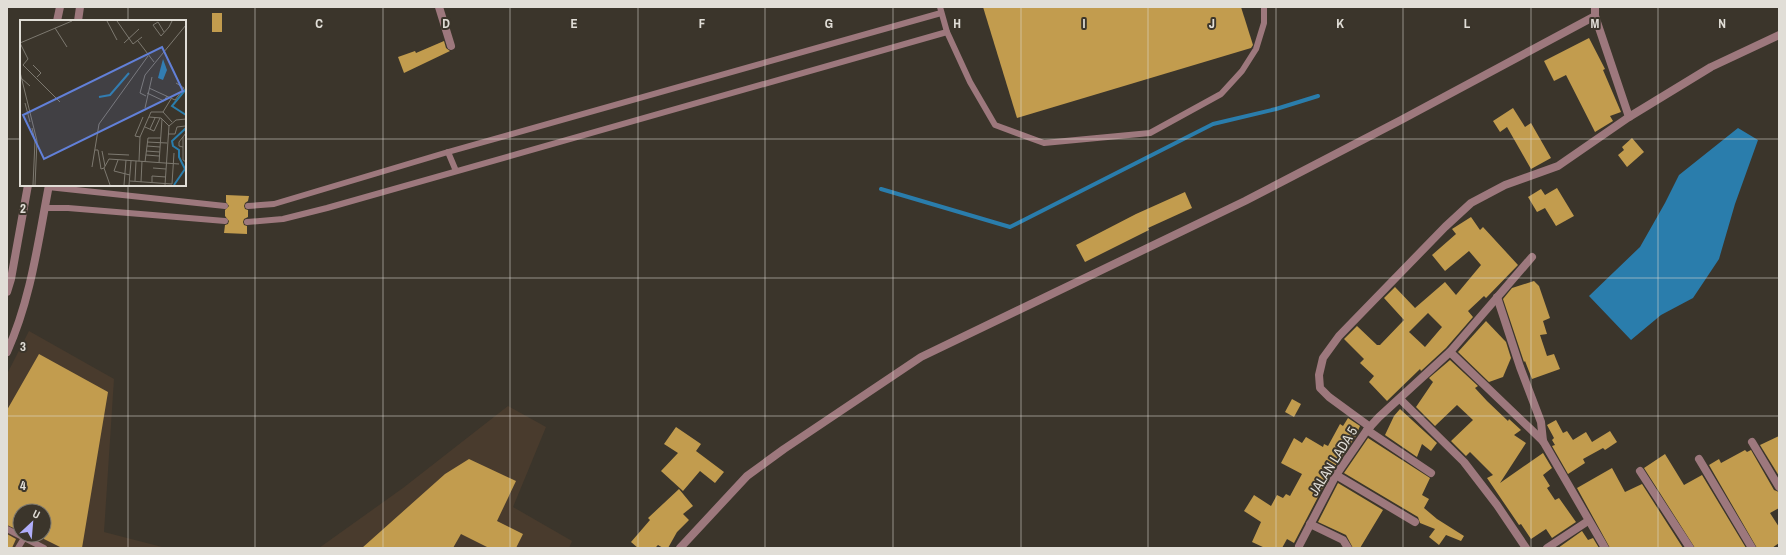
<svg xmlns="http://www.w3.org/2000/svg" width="1786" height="555" font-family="'Archivo Narrow',sans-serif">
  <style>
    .commercial { fill: #493b2d; fill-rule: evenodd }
    .water { fill: #2a7dac }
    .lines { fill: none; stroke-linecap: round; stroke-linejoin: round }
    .stream { stroke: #2a7dac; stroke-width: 4 }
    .building { fill: #c29c4e; fill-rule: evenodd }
    .lane { stroke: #9d787d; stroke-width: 6 }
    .street { stroke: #9d787d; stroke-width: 8 }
    .grid { fill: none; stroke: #e1ded7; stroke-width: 1; stroke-opacity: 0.55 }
    .labels { text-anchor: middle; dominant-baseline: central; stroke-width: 4; stroke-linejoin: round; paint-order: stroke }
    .street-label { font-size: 14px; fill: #e1ded7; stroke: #3b352b }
    .inset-river { fill: none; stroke: #2a7dac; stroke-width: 2 }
    .inset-road { fill: none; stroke: #7d7970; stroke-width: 1 }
    .view { fill: #6280d8; fill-opacity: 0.15; stroke: #6280d8; stroke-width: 2 }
    .inset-edge { fill: none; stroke: #e1ded7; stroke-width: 2 }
    .grid-label { font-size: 13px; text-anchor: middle; font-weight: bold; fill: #e1ded7; stroke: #3b352b; stroke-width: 4; stroke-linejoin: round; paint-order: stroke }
  </style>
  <rect width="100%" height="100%" fill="#3b352b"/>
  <g class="commercial">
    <path d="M29,331L114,379L104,532L166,548H7V374ZM20,511H44V535H20Z"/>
    <path d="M508,406L546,427L513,507L572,541L569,548H319L403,488Z"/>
  </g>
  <path class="water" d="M1738,128L1758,140L1735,204L1719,259L1693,298L1661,315L1631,340L1589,296L1640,247L1665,203L1679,175Z"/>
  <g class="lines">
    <path class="stream" d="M881,189L1010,227L1213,124L1276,109L1318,96"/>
  </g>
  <g class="building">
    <path d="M983,7H1241L1253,45L1251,48L1017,118Z"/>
    <rect x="212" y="13" width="10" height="19"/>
    <path d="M1589,38L1605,69L1603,70L1621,112L1610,116L1613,121L1595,132L1566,75L1554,81L1544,61Z"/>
    <path d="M444,41L446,48L450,51L404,73L398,57L415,51L416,53Z"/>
    <path d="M1513,108L1525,127L1531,123L1551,158L1531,169L1507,127L1500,132L1493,121Z"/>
    <path d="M1632,138L1644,152L1627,167L1618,155L1624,150L1622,147Z"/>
    <path d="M1557,188L1574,216L1556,226L1545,208L1537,212L1528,197L1541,189L1545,195Z"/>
    <path d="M1185,192L1192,208L1148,228L1149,230L1085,262L1076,245L1136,214Z"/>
    <path d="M226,195L249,196L248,201L245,203L244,206L245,209L248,210V217L244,219L243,222L244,225L247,226V234L224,233L225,225L228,224L229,221L225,216V210L229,206L226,202Z"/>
    <path d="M1471,217L1480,230L1483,227L1518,265L1486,298L1484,296L1468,311L1473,317L1446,348L1421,371L1420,369L1387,401L1369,382L1374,376L1360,363L1364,359L1344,339L1357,326L1377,345H1380L1404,320L1384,298L1395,287L1415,308L1445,282L1456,295L1481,265L1469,251L1445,271L1432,255L1456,234L1452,229ZM1428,313L1442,327L1425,347L1409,332Z"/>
    <path d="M1534,281L1539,286L1550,318L1543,321L1547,334L1540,335L1547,356L1554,354L1560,369L1532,379L1525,361L1524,362L1503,299L1512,288Z"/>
    <path d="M1486,321L1506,342L1511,358L1503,377L1489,382L1458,352Z"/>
    <path d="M39,354L108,392L82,548H62L44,539V511H20V531L7,525V410Z"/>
    <path d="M1450,360L1478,386L1475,388L1487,401L1508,421L1509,419L1521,430L1514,435L1526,443L1500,483L1543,453L1552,468L1543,475L1550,486L1547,488L1555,500L1559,498L1576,522L1552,538L1546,529L1531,539L1521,524L1519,525L1487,478L1493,475L1470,452L1466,456L1451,441L1473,420L1457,405L1435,426L1416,407L1433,382L1429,378Z"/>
    <path d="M1292,399L1301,404L1294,417L1285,412Z"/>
    <path d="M1400,409L1437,443L1431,451L1422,444L1417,457L1385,435L1394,416Z"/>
    <path d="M1348,418L1360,426L1357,433H1358L1331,472L1294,543L1287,539L1282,548H1265L1252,542L1261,522L1244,511L1254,495L1271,506L1277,495L1283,498L1286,494L1290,496L1302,474L1281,463L1294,438L1302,443L1306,437L1323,447L1324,444L1328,446L1340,424L1343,426Z"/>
    <path d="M1556,420L1563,433L1567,431L1573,440L1586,432L1592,442L1610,431L1617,442L1605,450L1603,448L1583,459L1585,463L1568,474L1552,446L1555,445L1552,440L1554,438L1547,425Z"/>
    <path d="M676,427L701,444L696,451L724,472L715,483L700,471L683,491L661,471L678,453L664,444Z"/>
    <path d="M1779,436V476L1760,445Z"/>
    <path d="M1368,438L1430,478L1422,495L1429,499L1424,508L1437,519L1464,536L1461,541L1446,535L1439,545L1429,537L1435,529L1420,523L1418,517L1344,473Z"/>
    <path d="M1745,450L1747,452L1751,450L1774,490L1779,492V508L1770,513L1779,527V543L1772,548H1757L1709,465L1719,459L1721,463Z"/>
    <path d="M1665,454L1684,485L1702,475L1746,548H1695L1644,468Z"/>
    <path d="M469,459L516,481L497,521L523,534L516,548H489L461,534L453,548H362L445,474Z"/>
    <path d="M1612,468L1625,492L1642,484L1683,548H1610L1577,488Z"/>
    <path d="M1338,483L1383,510L1360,548H1353L1346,535L1318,522Z"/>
    <path d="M679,489L693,506L683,514L689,520L677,532L668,548H663L658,545L655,548H638L631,542L650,520L648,518Z"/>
    <path d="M1582,531L1588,540L1593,538L1599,548H1558Z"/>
    <path d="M7,534L16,539L12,548H7Z"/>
  </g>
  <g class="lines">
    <g class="lane">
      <path d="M940,7L947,32L970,82L995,125L1044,143L1150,133L1221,94L1242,71L1256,49L1264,23V7"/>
      <path d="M448,152L456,171"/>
      <path d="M48,187L225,206"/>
      <path d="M248,206L274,204L448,152L941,13"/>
      <path d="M44,208H68L225,221"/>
      <path d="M247,222L283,219L327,208L947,32"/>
      <path d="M7,529L44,548"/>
      <path d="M18,548L24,538"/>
    </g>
    <g class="street">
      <path d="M439,7L451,46"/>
      <path d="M1595,7V16L1629,117"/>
      <path d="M57,21L60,7"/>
      <path d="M78,21L80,7"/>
      <path d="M7,292L11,279L28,185"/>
      <path d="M1497,297L1520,367L1541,422L1543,441"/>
      <path d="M7,352C31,299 38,242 49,185"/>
      <path d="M1450,352L1543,441L1605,548"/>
      <path d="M1400,399L1464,462L1497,505L1526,548"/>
      <path d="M1370,427L1329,397L1320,388L1319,375L1323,358L1339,336L1445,227L1471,203L1505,185L1558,166L1629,117L1711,67L1779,35"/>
      <path d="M1367,430L1431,473"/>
      <path d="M1752,442L1779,487"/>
      <path d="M1699,459L1752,548"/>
      <path d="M1640,471L1690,548"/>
      <path d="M1336,475L1415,522"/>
      <path d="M1310,524L1343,540L1348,548"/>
      <path d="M1299,546L1336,475L1367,430L1379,417L1450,352L1532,257"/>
      <path d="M680,548L747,476L784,449L921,357L1245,201L1401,120L1595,16"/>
      <path d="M1547,548L1588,521"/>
    </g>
  </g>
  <path class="grid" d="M128,7V21M255,7V548M383,7V548M510,7V548M638,7V548M765,7V548M893,7V548M1021,7V548M1148,7V548M1276,7V548M1403,7V548M1531,7V548M1658,7V548M7,139H21M185,139H1779M128,185V548M7,278H1779M7,416H1779"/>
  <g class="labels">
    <g class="street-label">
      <text transform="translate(1333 461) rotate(-58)">JALAN LADA 5</text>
    </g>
  </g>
  <g transform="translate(20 20)">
    <rect width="166" height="166" fill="#3b352b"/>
    <path d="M143,39L147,50L143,60L138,58Z" fill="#2a7dac"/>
    <path class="inset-river" d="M166,69L152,86L166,95M79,77L90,75L109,53M154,165L165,149L159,137V130L153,126L152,121L166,108"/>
    <path class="inset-road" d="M87,1L97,20M97,1L113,24L122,17M35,8L47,27M144,12L138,2L133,5L141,16L149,7L152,1M118,21L134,42M0,23L8,39L3,45L40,82M0,23L52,1M104,23L119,9M13,45L21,53L17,57M0,52L17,121L15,165M1,58L10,66M129,68L155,80L164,68L156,63M127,73L144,81L147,76M126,76L120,73L125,55L166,5M5,83L10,102M125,88L132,57M143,92L151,79M129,97L141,98L149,106M125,107L134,111L140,98M12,108L15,121L13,165M130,109L135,98M148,114H155L157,107L165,106M120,117L115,116L123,97M163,117V140L166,142M127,122L147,123M127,126L140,127M163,127L159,126V122L166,113M75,130H78L81,149L84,148L89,139L159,144M82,131L85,146M126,131L140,132M88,134L109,135M126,135L139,136M98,140L94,151L110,155M119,141L120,117L131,92H143L152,102M125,142L128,118H141M139,143L142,99M72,147L79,104L128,36M84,148L90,165M133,148L146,149M110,161L152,164L154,133M115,161L116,141M121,162L122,141M132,162V156L146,157M104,165L106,140M109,165L111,141M145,165L149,106L156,100L166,99"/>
    <path class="view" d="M142,27L163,71L24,139L3,95Z"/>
    <rect width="166" height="166" class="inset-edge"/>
  </g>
  <g class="grid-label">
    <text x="319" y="28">C</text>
    <text x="446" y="28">D</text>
    <text x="574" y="28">E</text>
    <text x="702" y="28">F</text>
    <text x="829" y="28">G</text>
    <text x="957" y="28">H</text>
    <text x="1084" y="28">I</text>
    <text x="1212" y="28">J</text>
    <text x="1340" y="28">K</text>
    <text x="1467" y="28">L</text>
    <text x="1595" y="28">M</text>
    <text x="1722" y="28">N</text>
    <text x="23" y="213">2</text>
    <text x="23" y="351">3</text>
    <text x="23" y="490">4</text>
  </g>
  <rect width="1786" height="555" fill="none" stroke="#e1ded7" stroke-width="16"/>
  <g transform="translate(32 523) rotate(26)"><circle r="19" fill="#3b352b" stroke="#7d7970"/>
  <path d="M0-3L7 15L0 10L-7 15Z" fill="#b0aefa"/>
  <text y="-6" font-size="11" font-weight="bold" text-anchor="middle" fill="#e1ded7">U</text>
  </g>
</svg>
